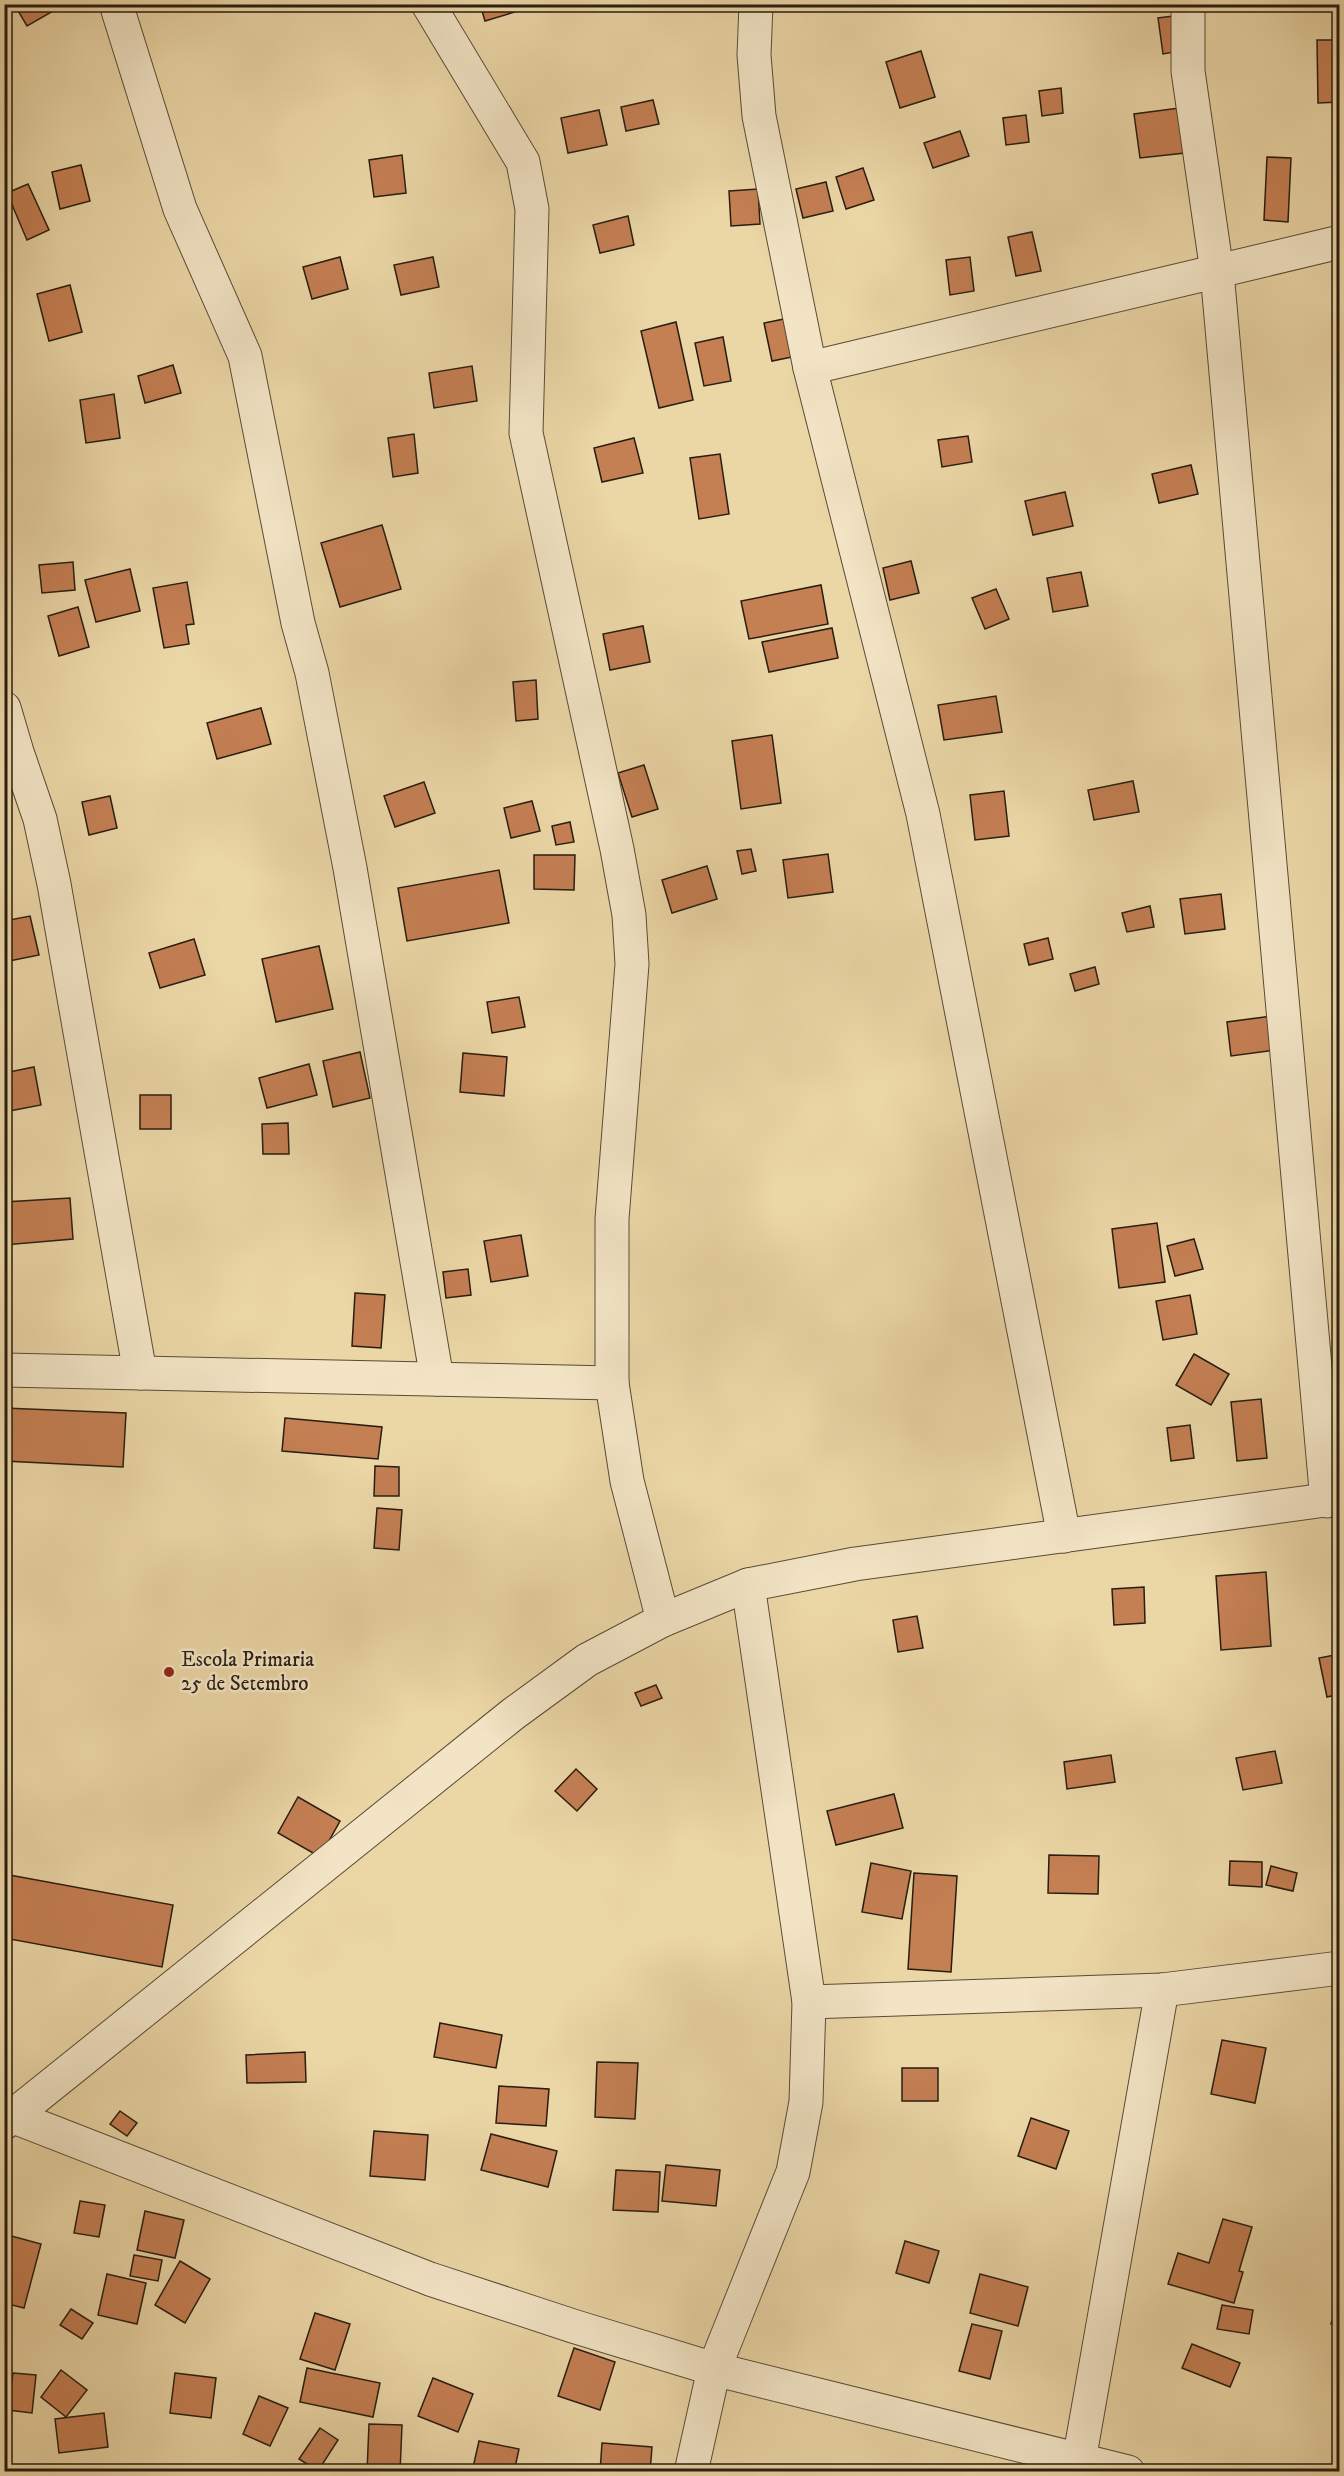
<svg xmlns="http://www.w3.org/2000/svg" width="1344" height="2476" font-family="'IM FELL DW Pica',serif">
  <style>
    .building { fill: #c47f53; stroke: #281d11; stroke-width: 1.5 }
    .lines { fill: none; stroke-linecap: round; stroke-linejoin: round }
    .street-casing { stroke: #594b36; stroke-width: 35 }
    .street { stroke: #f2e4c5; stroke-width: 33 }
    .poi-dot { fill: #8f2418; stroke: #f2e4c5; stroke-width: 2 }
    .labels { text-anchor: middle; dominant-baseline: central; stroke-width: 5; stroke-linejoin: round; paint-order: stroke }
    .poi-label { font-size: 21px; fill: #281d11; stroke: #f2e4c5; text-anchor: start }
  </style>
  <rect width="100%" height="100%" fill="#ebd6a6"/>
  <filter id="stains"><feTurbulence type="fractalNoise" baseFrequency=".00333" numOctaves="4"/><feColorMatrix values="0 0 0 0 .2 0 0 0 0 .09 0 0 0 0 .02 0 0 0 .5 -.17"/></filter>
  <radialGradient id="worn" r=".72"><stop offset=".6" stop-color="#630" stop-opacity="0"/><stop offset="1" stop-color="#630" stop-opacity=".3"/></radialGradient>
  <g class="building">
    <path d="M14,4H61L62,6L27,26Z"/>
    <path d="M480,4H527L528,8L485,21Z"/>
    <path d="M1181,15L1186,50L1163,54L1158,18Z"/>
    <path d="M1317,40H1340V102L1318,103Z"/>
    <path d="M921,51L935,97L900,108L886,62Z"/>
    <path d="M1061,88L1063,113L1042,116L1039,91Z"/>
    <path d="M653,100L659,124L626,131L621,107Z"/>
    <path d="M1179,108L1185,153L1140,158L1134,114Z"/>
    <path d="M599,110L607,145L568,153L561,118Z"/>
    <path d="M1026,115L1029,142L1006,145L1003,118Z"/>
    <path d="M960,131L969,156L933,168L924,143Z"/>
    <path d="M402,155L406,193L374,197L369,160Z"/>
    <path d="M1267,157L1291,158L1288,222L1264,220Z"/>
    <path d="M81,165L90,201L60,209L52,172Z"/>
    <path d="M863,168L874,200L846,209L836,177Z"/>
    <path d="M826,182L833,211L803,218L796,189Z"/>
    <path d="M28,184L49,230L27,240L7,193Z"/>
    <path d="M758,189L760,224L731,226L729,191Z"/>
    <path d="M628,216L634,245L600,253L593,225Z"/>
    <path d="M1032,232L1041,271L1016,276L1008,237Z"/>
    <path d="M340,257L348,289L312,299L303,267Z"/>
    <path d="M433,257L439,287L401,295L394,265Z"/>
    <path d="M970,257L974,291L950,295L946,260Z"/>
    <path d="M70,285L82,332L49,341L37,294Z"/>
    <path d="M789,318L797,356L772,361L764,323Z"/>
    <path d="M676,322L693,400L659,408L641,331Z"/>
    <path d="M723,337L731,381L704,386L695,343Z"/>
    <path d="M173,365L181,393L145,403L138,376Z"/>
    <path d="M472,366L477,401L434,408L429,373Z"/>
    <path d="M114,394L120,438L86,443L80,400Z"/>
    <path d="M414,434L418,473L393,477L388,438Z"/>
    <path d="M968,436L972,462L942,467L938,440Z"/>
    <path d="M634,438L643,473L602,482L594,448Z"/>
    <path d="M720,454L729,514L699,519L690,458Z"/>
    <path d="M1191,465L1198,494L1159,503L1152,474Z"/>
    <path d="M1065,492L1073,526L1033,535L1025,501Z"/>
    <path d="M382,525L401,589L340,607L321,543Z"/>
    <path d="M911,561L919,593L890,600L883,568Z"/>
    <path d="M73,562L75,590L42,593L39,565Z"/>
    <path d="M130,569L140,611L96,622L85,580Z"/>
    <path d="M1081,572L1088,606L1053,612L1047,578Z"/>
    <path d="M187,582L194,624L186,625L189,644L164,648L153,588Z"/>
    <path d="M821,585L828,624L749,639L741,601Z"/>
    <path d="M996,589L1009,619L985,629L972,598Z"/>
    <path d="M78,607L89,647L59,656L48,616Z"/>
    <path d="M643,626L650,662L610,670L603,634Z"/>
    <path d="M832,628L838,658L769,672L762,642Z"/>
    <path d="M536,680L538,719L516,721L513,682Z"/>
    <path d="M996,696L1002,732L944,740L938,705Z"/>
    <path d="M261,708L271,744L217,759L207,723Z"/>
    <path d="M772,735L781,803L741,809L732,741Z"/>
    <path d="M644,765L658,809L632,817L618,773Z"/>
    <path d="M1133,781L1139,812L1094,820L1088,790Z"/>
    <path d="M424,782L435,813L395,827L384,796Z"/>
    <path d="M1004,791L1009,836L975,840L970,795Z"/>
    <path d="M110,796L117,828L89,835L82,802Z"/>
    <path d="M532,801L540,831L511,838L504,808Z"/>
    <path d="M570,822L574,842L556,845L552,826Z"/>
    <path d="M751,849L756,871L742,874L737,851Z"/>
    <path d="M828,854L833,892L788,898L783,860Z"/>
    <path d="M534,855H575L574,890L534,889Z"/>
    <path d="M707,866L717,899L672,913L662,880Z"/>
    <path d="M499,870L509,923L407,941L398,888Z"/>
    <path d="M1221,894L1225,929L1185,934L1180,899Z"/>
    <path d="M1150,906L1154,927L1127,932L1122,913Z"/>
    <path d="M30,916L39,955L4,962V921Z"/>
    <path d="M1048,938L1053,959L1029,965L1024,944Z"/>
    <path d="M194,939L205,975L160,988L149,953Z"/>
    <path d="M319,946L333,1009L276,1022L262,959Z"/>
    <path d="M1095,967L1099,984L1075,991L1070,974Z"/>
    <path d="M519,997L525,1027L492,1033L487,1002Z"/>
    <path d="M1272,1016L1276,1050L1231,1056L1227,1022Z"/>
    <path d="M360,1052L370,1098L333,1107L323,1061Z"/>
    <path d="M463,1053L507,1057L504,1096L460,1092Z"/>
    <path d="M309,1064L317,1095L267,1108L259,1078Z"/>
    <path d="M34,1067L41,1105L4,1112V1073Z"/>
    <rect x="140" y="1095" width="31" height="34"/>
    <path d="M288,1123L289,1154H263L262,1124Z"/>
    <path d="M70,1198L73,1239L4,1245V1202Z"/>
    <path d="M1157,1223L1165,1282L1119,1288L1112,1229Z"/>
    <path d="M521,1235L528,1276L491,1282L484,1241Z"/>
    <path d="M1194,1239L1203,1269L1175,1276L1167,1246Z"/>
    <path d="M468,1269L471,1295L446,1298L443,1272Z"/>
    <path d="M355,1293L385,1295L381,1348L352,1346Z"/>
    <path d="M1190,1295L1197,1334L1163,1340L1156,1301Z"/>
    <path d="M1194,1354L1229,1374L1211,1405L1176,1385Z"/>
    <path d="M1261,1399L1267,1458L1237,1461L1231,1402Z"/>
    <path d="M4,1408L126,1413L123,1467L4,1461Z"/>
    <path d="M285,1418L382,1427L378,1459L282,1451Z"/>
    <path d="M1190,1425L1194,1458L1171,1461L1167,1428Z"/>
    <path d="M375,1466L399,1467V1496H374Z"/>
    <path d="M377,1508L402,1510L399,1550L374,1548Z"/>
    <path d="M1266,1572L1271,1646L1221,1650L1216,1576Z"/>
    <path d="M1144,1587L1145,1623L1114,1625L1112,1589Z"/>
    <path d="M917,1616L923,1648L898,1652L893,1620Z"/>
    <path d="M1340,1654V1694L1327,1697L1319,1658Z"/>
    <path d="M656,1685L662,1698L641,1706L635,1693Z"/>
    <path d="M1275,1751L1282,1783L1243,1790L1236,1758Z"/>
    <path d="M1111,1755L1115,1782L1067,1789L1064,1762Z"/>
    <path d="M576,1769L597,1789L577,1811L555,1791Z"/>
    <path d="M894,1794L903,1828L836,1845L827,1811Z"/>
    <path d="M298,1797L340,1821L320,1857L278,1833Z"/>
    <path d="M1049,1855L1099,1856L1098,1894L1048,1893Z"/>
    <path d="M1230,1861L1262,1862V1887L1229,1885Z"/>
    <path d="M871,1863L911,1871L902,1919L862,1912Z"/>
    <path d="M1271,1866L1297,1873L1293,1891L1266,1885Z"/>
    <path d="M914,1873L957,1876L951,1972L908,1969Z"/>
    <path d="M4,1874L173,1905L162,1967L4,1938Z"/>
    <path d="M440,2023L502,2035L496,2068L434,2057Z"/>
    <path d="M1222,2040L1266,2048L1255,2103L1211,2094Z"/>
    <path d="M305,2052L306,2082L247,2083L246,2055Z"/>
    <path d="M597,2062L638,2063L635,2119L595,2117Z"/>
    <rect x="902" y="2068" width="36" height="33"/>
    <path d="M499,2086L549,2089L546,2126L496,2123Z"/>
    <path d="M120,2111L137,2123L127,2136L110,2124Z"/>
    <path d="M1031,2118L1069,2131L1056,2169L1018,2156Z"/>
    <path d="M374,2131L428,2135L425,2180L370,2176Z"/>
    <path d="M491,2134L557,2151L548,2187L481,2170Z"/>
    <path d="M666,2165L720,2170L716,2206L662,2201Z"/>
    <path d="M616,2170L660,2172L658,2212L613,2210Z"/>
    <path d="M80,2201L105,2205L99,2237L74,2233Z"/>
    <path d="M145,2211L184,2220L175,2258L137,2250Z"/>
    <path d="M1223,2219L1252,2227L1239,2271L1243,2272L1234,2303L1168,2284L1178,2253L1209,2263Z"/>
    <path d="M4,2234L41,2244L24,2308L4,2303Z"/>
    <path d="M905,2241L939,2251L929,2283L896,2273Z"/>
    <path d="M134,2255L162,2260L158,2281L130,2276Z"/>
    <path d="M180,2261L210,2279L185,2323L155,2305Z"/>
    <path d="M107,2274L146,2283L137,2324L98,2315Z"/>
    <path d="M980,2274L1028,2287L1018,2326L970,2313Z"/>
    <path d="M1340,2294V2327L1331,2324Z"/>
    <path d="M1222,2305L1253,2310L1249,2334L1217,2329Z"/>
    <path d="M71,2309L93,2323L82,2339L60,2325Z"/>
    <path d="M315,2313L350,2324L335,2370L300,2359Z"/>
    <path d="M972,2324L1002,2331L990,2379L959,2371Z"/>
    <path d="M1192,2344L1240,2363L1230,2387L1182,2368Z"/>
    <path d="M574,2348L615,2362L600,2410L558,2396Z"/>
    <path d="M307,2368L380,2383L373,2417L300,2402Z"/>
    <path d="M61,2370L87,2390L66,2417L41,2397Z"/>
    <path d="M13,2373L36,2375L32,2413L8,2410Z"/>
    <path d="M175,2373L216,2378L211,2418L170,2413Z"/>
    <path d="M433,2378L473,2394L458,2432L418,2416Z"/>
    <path d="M259,2396L288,2408L270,2446L243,2434Z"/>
    <path d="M104,2413L108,2447L59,2453L55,2419Z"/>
    <path d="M369,2424L402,2425L400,2472H367Z"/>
    <path d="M320,2428L338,2440L318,2471L299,2459Z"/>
    <path d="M479,2441L519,2449L514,2472H472Z"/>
    <path d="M602,2443L652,2447L650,2472H600Z"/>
  </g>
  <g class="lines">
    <g class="street-casing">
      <g id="street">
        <path d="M116,4L180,209L245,356L298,623L312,673L350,868L437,1379"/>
        <path d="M428,4L523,162L532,209L526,433L617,849L629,915L632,964L612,1219V1383L627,1481L663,1620"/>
        <path d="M756,4L754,55L759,116L810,368L923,814L1064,1536"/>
        <path d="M1188,4V71L1217,272L1327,1501"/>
        <path d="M810,368L1340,242"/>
        <path d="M4,708L17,752L40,819L54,884L140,1373"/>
        <path d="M4,1370L612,1383"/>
        <path d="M809,2002L1162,1990L1340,1968"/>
        <path d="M4,2113L430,2279L573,2326L714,2369L1128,2472"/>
        <path d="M4,2123L513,1714L587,1660L663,1620L748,1585L855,1564L1340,1498"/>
        <path d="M691,2472L714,2369L793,2172L806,2102L809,2002L748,1585"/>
        <path d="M1077,2472L1162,1990"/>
      </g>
    </g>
    <use href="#street" class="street"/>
  </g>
  <circle class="poi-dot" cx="169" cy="1672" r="6"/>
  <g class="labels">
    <g class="poi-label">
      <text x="181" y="1660">Escola Primaria<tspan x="181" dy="24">25 de Setembro</tspan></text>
    </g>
  </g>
  <rect width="1344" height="2476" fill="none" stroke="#ebd6a6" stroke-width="24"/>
  <rect x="6" y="6" width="1332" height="2464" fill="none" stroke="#281d11" stroke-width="3"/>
  <rect x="12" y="12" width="1320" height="2452" fill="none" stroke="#281d11" stroke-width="1.5"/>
  <rect width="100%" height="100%" filter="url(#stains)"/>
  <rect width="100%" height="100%" fill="url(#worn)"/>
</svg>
